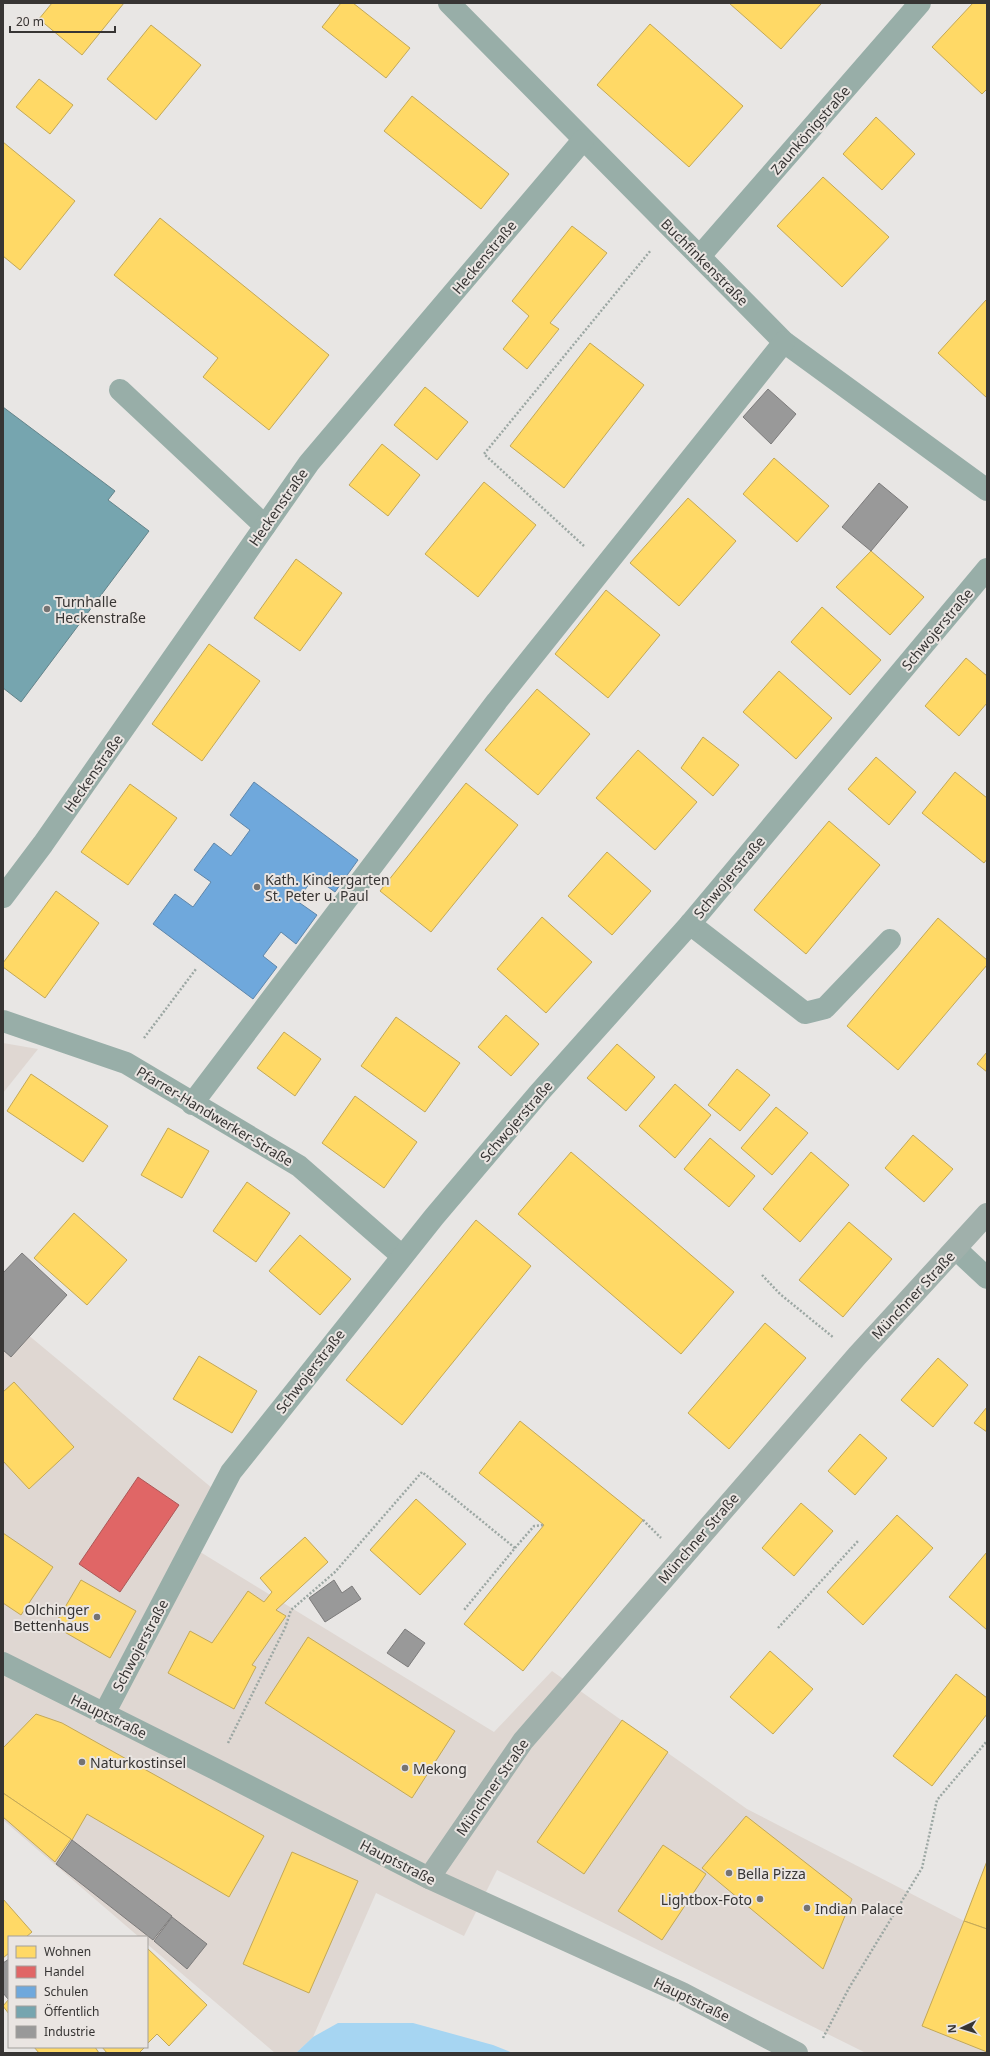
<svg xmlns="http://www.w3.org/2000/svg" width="990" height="2056" font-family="'Noto Sans',sans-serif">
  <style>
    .built { fill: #dfd7d2 }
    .water { fill: #a6d5f2 }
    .homes { fill: #ffd966; stroke: #c3a857 }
    .shops { fill: #e06666; stroke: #ad5757 }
    .schools { fill: #6fa8dc; stroke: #5e86aa }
    .public { fill: #76a5af; stroke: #63838a }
    .industry { fill: #999; stroke: #7c7b7b }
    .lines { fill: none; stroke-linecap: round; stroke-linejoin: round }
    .path { stroke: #9ca7a3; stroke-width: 2.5; stroke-dasharray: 2 2; stroke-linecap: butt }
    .minor { stroke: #98aea8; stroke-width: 22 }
    .major { stroke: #a0b0ab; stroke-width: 22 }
    .poi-dot { fill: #757372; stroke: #eae5e2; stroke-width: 1.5 }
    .labels { text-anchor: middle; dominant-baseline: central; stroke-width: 4; stroke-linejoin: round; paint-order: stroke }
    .street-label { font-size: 14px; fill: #373534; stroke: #eae5e2 }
    .poi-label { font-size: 14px; fill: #373534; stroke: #eae5e2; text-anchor: start }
  </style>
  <rect width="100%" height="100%" fill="#e8e6e4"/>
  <g class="built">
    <path d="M3,1043L38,1049L3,1093Z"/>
    <path d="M3,1314L224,1498L197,1550L494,1732L552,1671L747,1809L964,1921L987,1929V2053H866L497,1870L464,1936L376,1893L313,2037L296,2053H275L147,1944V1937H139L3,1820Z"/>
  </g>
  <path class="water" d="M338,2023H413L493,2045L513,2053H296L313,2037Z"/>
  <g class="homes">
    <path d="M52,3H124L82,55L39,19Z"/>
    <path d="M341,3H353L410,48L386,78L322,27Z"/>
    <path d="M729,3H820L821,4L781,49Z"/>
    <path d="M973,3H987V89L982,94L932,47Z"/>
    <path d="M650,24L743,106L689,167L597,85Z"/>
    <path d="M151,25L201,65L156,120L107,79Z"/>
    <path d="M39,79L73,105L50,134L16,107Z"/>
    <path d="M412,96L509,174L481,209L384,131Z"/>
    <path d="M876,117L915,154L882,190L843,154Z"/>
    <path d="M3,142L75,201L20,270L3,256Z"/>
    <path d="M823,177L889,237L842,287L777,226Z"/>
    <path d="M160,218L329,355L269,430L203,377L218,358L114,275Z"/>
    <path d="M572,226L607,253L550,323L559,329L527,369L503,349L529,316L512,301Z"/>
    <path d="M986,300L987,301V398L938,353Z"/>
    <path d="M590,343L644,385L564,488L510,446Z"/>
    <path d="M425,387L468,422L437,460L394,425Z"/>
    <path d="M382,444L420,475L388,516L349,485Z"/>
    <path d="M774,458L829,506L797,542L743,494Z"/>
    <path d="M484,482L536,525L478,597L425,554Z"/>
    <path d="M688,498L736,541L679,606L630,563Z"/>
    <path d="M871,551L924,597L890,635L836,587Z"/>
    <path d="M296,559L342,593L300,651L254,618Z"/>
    <path d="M606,590L660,635L608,698L555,654Z"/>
    <path d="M822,607L881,660L850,695L791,642Z"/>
    <path d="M209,644L260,681L202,761L152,724Z"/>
    <path d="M966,658L987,676V703L959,736L925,706Z"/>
    <path d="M779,671L832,718L796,759L743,712Z"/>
    <path d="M537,689L590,734L538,795L485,750Z"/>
    <path d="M703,737L739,765L713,796L681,768Z"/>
    <path d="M638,750L697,802L655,850L596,798Z"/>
    <path d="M876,757L916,792L889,825L848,789Z"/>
    <path d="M955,772L987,798V859L984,863L922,813Z"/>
    <path d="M466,783L518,825L431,932L380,891Z"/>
    <path d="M130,784L177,818L128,885L81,852Z"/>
    <path d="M829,821L880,865L806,954L754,910Z"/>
    <path d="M607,852L651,891L612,935L568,896Z"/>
    <path d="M56,891L99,923L45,998L3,967V963Z"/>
    <path d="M542,917L592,962L546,1013L497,969Z"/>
    <path d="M938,918L987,960V965L898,1070L847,1026Z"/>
    <path d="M506,1015L539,1044L511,1076L478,1047Z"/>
    <path d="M396,1017L460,1063L425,1112L361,1066Z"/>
    <path d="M284,1032L321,1059L295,1096L257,1068Z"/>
    <path d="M617,1044L655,1077L626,1111L587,1078Z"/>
    <path d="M987,1052V1072L977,1064Z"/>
    <path d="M737,1069L770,1095L740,1131L708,1105Z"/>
    <path d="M31,1074L108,1126L83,1162L7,1111Z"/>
    <path d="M675,1084L711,1115L675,1158L639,1126Z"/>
    <path d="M355,1096L417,1142L384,1188L322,1143Z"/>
    <path d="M776,1107L808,1133L772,1175L741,1148Z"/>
    <path d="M168,1128L209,1151L182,1198L141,1175Z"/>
    <path d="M913,1135L953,1169L924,1202L885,1168Z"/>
    <path d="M710,1138L755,1176L729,1207L684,1169Z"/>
    <path d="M571,1152L734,1292L681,1354L518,1214Z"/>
    <path d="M811,1152L849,1185L800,1242L763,1209Z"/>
    <path d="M247,1182L290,1213L256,1262L213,1231Z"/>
    <path d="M74,1213L127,1260L87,1305L34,1258Z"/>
    <path d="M476,1220L531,1266L402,1425L346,1380Z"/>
    <path d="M849,1222L892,1259L843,1317L799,1280Z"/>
    <path d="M300,1235L351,1279L320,1315L269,1271Z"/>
    <path d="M765,1323L806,1358L729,1449L688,1413Z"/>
    <path d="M199,1356L257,1391L232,1433L173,1399Z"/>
    <path d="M938,1358L968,1385L933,1427L901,1400Z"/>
    <path d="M14,1382L74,1447L29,1489L3,1461V1392Z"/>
    <path d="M987,1407V1432L974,1423Z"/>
    <path d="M520,1421L643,1520L523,1671L464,1624L544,1525L479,1473Z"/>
    <path d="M860,1434L887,1458L855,1495L828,1471Z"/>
    <path d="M416,1499L466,1544L420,1595L370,1550Z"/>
    <path d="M801,1503L833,1531L794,1576L762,1548Z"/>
    <path d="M897,1515L933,1548L863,1625L827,1592Z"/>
    <path d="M3,1533L53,1567L21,1615L3,1603Z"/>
    <path d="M305,1537L328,1562L276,1610L286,1616L252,1665L256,1667L234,1709L168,1673L190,1631L212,1643L248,1591L264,1602L272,1592L260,1578Z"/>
    <path d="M987,1552V1630L949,1597Z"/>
    <path d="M81,1580L136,1611L110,1658L54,1626Z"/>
    <path d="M308,1637L455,1731L412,1798L265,1703Z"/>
    <path d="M770,1651L813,1689L773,1734L730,1697Z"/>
    <path d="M956,1674L987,1698V1714L932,1786L893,1756Z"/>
    <path d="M36,1714L62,1723L264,1836L229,1897L87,1814L72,1840L3,1793V1748Z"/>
    <path d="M622,1720L668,1752L584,1874L537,1842Z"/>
    <path d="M3,1793L71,1839L55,1862L3,1817Z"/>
    <path d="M746,1816L852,1899L823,1969L702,1868Z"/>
    <path d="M663,1845L706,1874L662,1940L618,1911Z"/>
    <path d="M292,1852L358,1881L309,1993L243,1964Z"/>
    <path d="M987,1861V1929L964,1921Z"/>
    <path d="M3,1899L32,1932L26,1937H9V1953L3,1958Z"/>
    <path d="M964,1921L987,1929V2052L922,2026Z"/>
    <path d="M147,1948L207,2005L169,2046L157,2034L147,2044Z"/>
    <path d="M9,1999V2014L3,2006Z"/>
    <path d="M34,2047H95L99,2053H39Z"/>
    <path d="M102,2047H145L139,2053H107Z"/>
  </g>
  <path class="shops" d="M138,1477L179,1505L120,1592L79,1564Z"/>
  <path class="schools" d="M254,782L358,860L335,892L314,877L297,901L317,915L296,944L281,932L263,956L277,967L253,999L153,924L175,894L193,907L211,882L194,870L214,843L231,856L250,830L230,815Z"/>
  <path class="public" d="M3,407L115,491L108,500L149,531L21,702L3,688Z"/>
  <g class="industry">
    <path d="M768,389L796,414L771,444L743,417Z"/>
    <path d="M879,483L908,507L871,551L842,527Z"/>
    <path d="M22,1253L67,1295L11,1357L3,1350V1273Z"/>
    <path d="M334,1580L342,1593L352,1586L361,1599L325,1622L309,1598Z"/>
    <path d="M405,1629L425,1643L408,1667L387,1653Z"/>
    <path d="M72,1840L172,1916L153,1940L56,1864Z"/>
    <path d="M172,1917L207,1944L187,1969L154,1941Z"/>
    <path d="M9,1959V1998L8,1999L3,1993V1963Z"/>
  </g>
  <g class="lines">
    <g class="path">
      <path d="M584,546L484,454L651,250"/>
      <path d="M144,1038L196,969"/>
      <path d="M762,1275L780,1294L834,1338"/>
      <path d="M643,1520L661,1538"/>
      <path d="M515,1548L534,1526L544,1525"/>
      <path d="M778,1628L858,1541"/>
      <path d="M228,1743L285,1628L291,1610L335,1572L422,1472L515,1548L464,1610"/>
      <path d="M823,2038L849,1988L922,1868L937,1800L987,1741"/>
    </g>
    <g class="minor">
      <path d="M449,3L784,342L987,490"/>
      <path d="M700,256L920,3"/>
      <path d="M120,390L265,526"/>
      <path d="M3,897L43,844L309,463L583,140"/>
      <path d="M690,924L805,1013L825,1008L890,940"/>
      <path d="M3,1021L126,1063L299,1166L402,1256"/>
      <path d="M192,1104L497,701L784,342"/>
      <path d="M956,1249L987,1278"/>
      <path d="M3,1663L215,1769L429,1878"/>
      <path d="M104,1714L231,1472L434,1217L539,1093L690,924L987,569"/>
    </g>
    <path class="major" d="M797,2053L682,1993L429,1878L523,1741L857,1356L987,1214"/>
  </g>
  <g class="poi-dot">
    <circle cx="47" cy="609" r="4"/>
    <circle cx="257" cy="887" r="4"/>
    <circle cx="97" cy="1617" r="4"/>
    <circle cx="82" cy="1762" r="4"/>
    <circle cx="405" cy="1768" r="4"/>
    <circle cx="729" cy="1873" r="4"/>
    <circle cx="760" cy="1899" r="4"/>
    <circle cx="807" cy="1908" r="4"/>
  </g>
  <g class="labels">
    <g class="street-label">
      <text transform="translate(810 130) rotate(-49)">Zaunkönigstraße</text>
      <text transform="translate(484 257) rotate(-50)">Heckenstraße</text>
      <text transform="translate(705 262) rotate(45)">Buchfinkenstraße</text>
      <text transform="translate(278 507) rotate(-55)">Heckenstraße</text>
      <text transform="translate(937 629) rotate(-50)">Schwojerstraße</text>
      <text transform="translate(93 773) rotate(-55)">Heckenstraße</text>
      <text transform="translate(729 877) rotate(-50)">Schwojerstraße</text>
      <text transform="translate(215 1116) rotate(31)">Pfarrer-Handwerker-Straße</text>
      <text transform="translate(516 1121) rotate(-49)">Schwojerstraße</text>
      <text transform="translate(913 1295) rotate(-47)">Münchner Straße</text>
      <text transform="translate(310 1371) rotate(-52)">Schwojerstraße</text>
      <text transform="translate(698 1538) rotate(-49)">Münchner Straße</text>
      <text transform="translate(140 1645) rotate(-62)">Schwojerstraße</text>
      <text transform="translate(109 1716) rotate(26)">Hauptstraße</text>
      <text transform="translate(492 1787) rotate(-55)">Münchner Straße</text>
      <text transform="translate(398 1862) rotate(27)">Hauptstraße</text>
      <text transform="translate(692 1999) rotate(26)">Hauptstraße</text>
    </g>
    <g class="poi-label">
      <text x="55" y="601">Turnhalle<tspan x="55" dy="16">Heckenstraße</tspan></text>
      <text x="265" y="879">Kath. Kindergarten<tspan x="265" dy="16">St. Peter u. Paul</tspan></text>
      <text x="89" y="1609" text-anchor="end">Olchinger<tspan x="89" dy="16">Bettenhaus</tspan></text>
      <text x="90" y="1762">Naturkostinsel</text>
      <text x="413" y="1768">Mekong</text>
      <text x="737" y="1873">Bella Pizza</text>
      <text x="752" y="1899" text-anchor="end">Lightbox-Foto</text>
      <text x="815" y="1908">Indian Palace</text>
    </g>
  </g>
  <rect width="990" height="2056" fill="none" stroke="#373534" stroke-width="8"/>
  <rect x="8" y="1936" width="140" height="112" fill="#eae5e2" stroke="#a29f9c"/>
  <rect x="16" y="1946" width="20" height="12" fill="#ffd966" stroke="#a29f9c"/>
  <text x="44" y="1956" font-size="12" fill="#373534">Wohnen</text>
  <rect x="16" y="1966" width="20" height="12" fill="#e06666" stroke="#a29f9c"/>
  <text x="44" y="1976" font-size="12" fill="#373534">Handel</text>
  <rect x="16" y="1986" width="20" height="12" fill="#6fa8dc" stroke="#a29f9c"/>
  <text x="44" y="1996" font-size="12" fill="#373534">Schulen</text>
  <rect x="16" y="2006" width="20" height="12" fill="#76a5af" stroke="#a29f9c"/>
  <text x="44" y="2016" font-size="12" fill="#373534">Öffentlich</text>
  <rect x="16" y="2026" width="20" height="12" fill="#999999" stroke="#a29f9c"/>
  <text x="44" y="2036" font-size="12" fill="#373534">Industrie</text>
  <g transform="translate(962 2028) rotate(266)" stroke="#eae5e2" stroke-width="3" paint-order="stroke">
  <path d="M0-3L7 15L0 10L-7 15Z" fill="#373534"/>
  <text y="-6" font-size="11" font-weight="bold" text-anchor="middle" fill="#373534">N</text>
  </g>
  <path d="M10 26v6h105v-6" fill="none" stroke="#373534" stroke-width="2"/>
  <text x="16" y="26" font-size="12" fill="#373534" stroke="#eae5e2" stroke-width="3" paint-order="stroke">20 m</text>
</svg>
